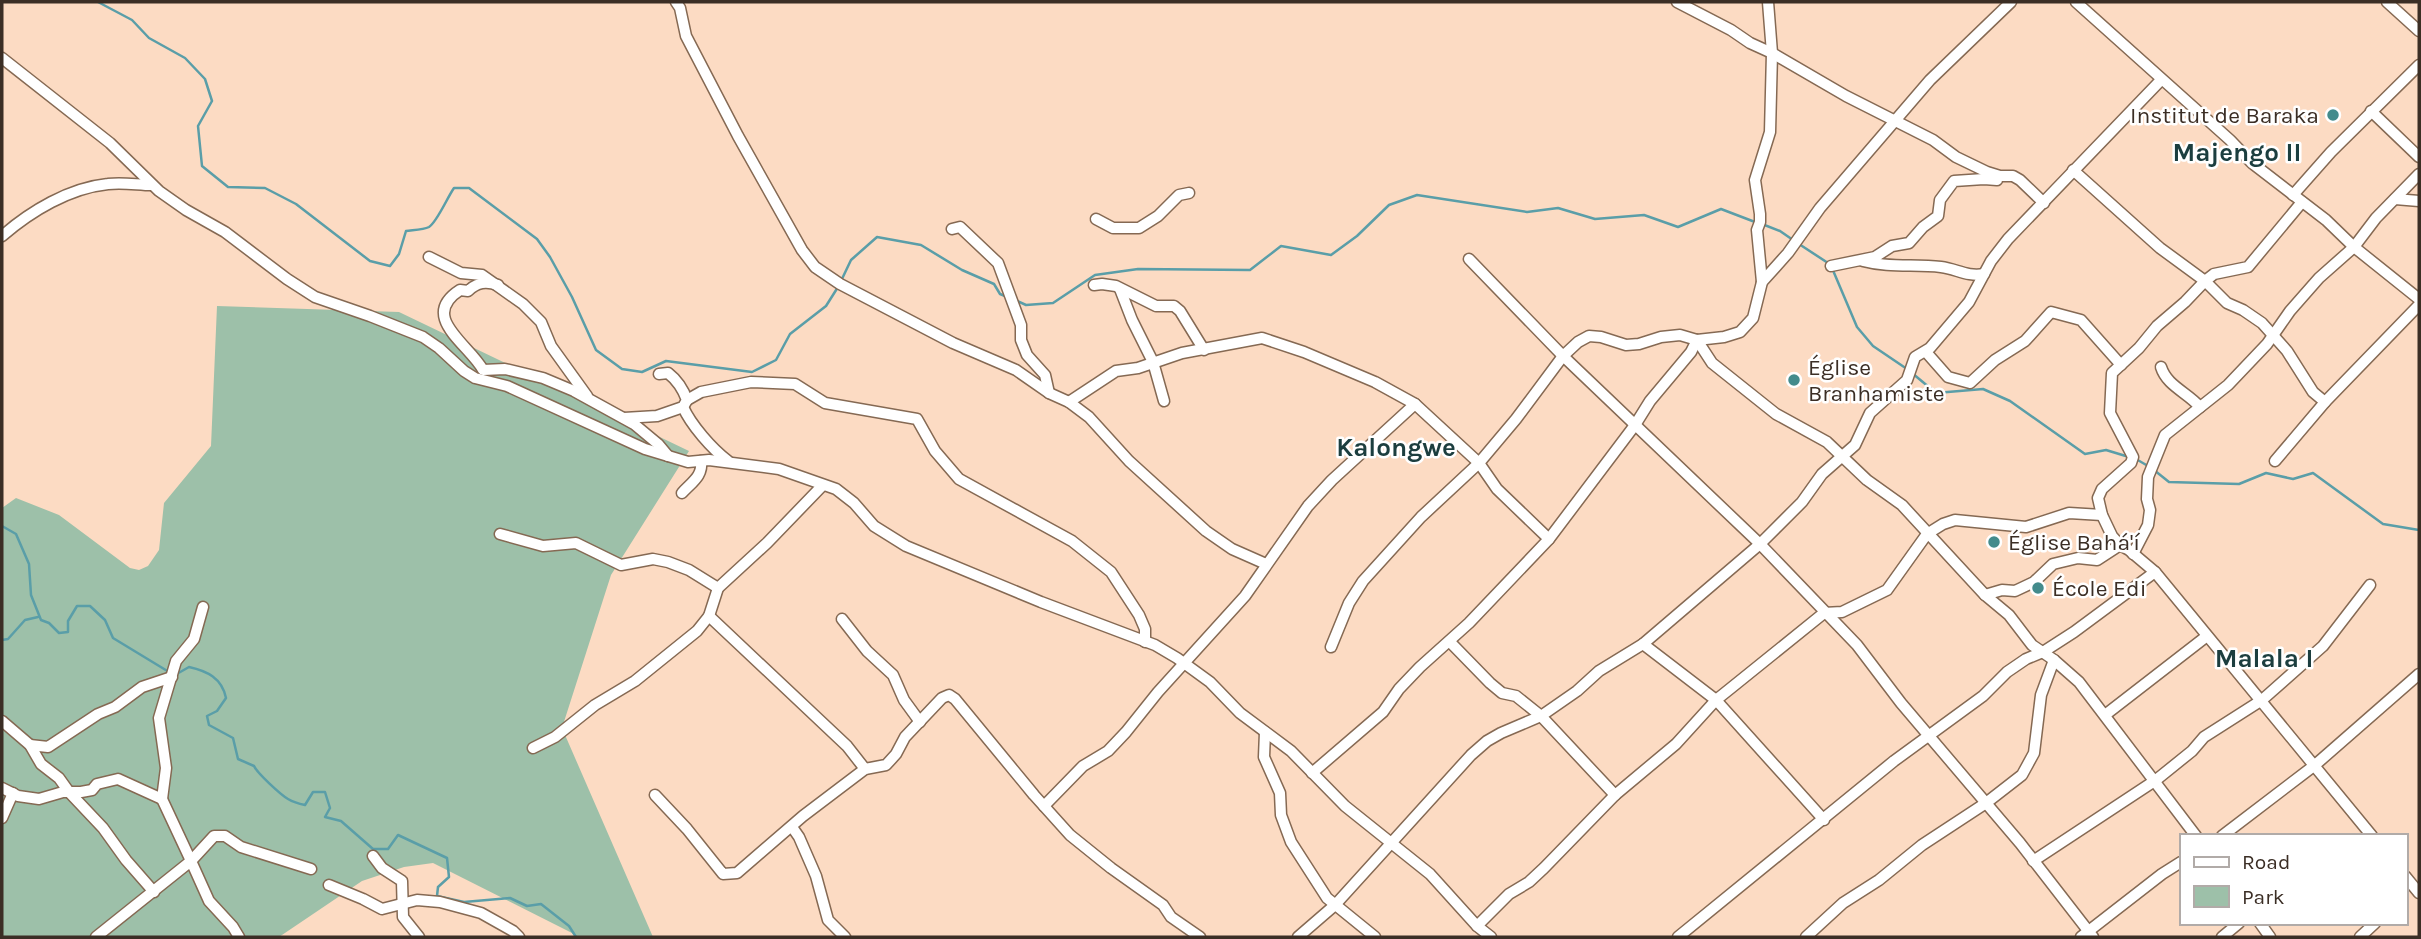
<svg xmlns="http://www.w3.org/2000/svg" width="2421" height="939" font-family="Karla,sans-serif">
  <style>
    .green { fill: #9dc0a9 }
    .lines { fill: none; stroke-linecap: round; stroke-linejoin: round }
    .stream { stroke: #5a9ea8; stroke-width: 2.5 }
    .street-casing { stroke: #856953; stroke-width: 13 }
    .street { stroke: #fff; stroke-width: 10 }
    .poi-dot { fill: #438b8c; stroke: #fff; stroke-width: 2.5 }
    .labels { text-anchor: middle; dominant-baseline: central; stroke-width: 5; stroke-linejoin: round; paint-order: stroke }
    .poi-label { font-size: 23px; fill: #3b2e25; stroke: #fff; text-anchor: start }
    .quarter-label { font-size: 26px; font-weight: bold; fill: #1c3e3f; stroke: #fff }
  </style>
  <rect width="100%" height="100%" fill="#fcdbc3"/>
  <path class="green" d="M217,306L399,312L689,451L611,575L562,728L653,937H576L572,933L433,863L404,867L362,881L279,937H2V508L16,498L59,515L130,568L139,570L148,566L159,550L164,503L211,446Z"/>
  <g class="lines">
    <g class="stream">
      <path d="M98,2L132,20L149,38L185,58L205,79L212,101L198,126L202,166L228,187L265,188L296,204L370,261L390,266L399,254L406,231C412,230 423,230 429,227C437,222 447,198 454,188H469L537,239L550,257L572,297L596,350L622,369L642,372L666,361L752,372L776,360L790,334L826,306L838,287"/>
      <path d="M1762,224L1780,231L1793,240"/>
      <path d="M1799,244L1828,263"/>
      <path d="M1832,268L1857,327L1873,346L1907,369"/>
      <path d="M841,281L851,260L877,237L921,245L962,270L994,284L1000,294L1005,296"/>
      <path d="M1015,300L1026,305L1053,303L1095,275L1138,269L1250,270L1281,246L1331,255L1357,236L1389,205L1417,195L1527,212L1558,208L1595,219L1644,215L1678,227L1721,209L1755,222"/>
      <path d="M1912,373L1936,393L1983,389L2010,401L2085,454L2106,450L2129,457"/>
      <path d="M2136,459L2148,466"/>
      <path d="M2154,470L2169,482L2239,484L2266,473L2293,479L2313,473L2383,524L2419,530"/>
      <path d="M2,526L16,534L29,564L31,595L41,620L49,623L59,633L68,632V621L77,606H90L105,620L113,638L169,672"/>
      <path d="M2,640L8,639L25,620L38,617"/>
      <path d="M175,675L189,667C207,671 222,678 226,698L217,711L207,716L209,725L233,738L238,759L254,766C257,773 281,795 288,799C293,802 300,804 305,805L313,792H325L330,808L325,817L341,821L373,849H388L398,835L447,858L449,877L438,887L437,896L464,902L510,898L527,906L541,904L569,926L576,937"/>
    </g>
    <g class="street-casing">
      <g id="street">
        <path d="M676,2L680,8L686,36L738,136L802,250L815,267L840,284L953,343L1016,370L1049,393L1069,402L1089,417L1129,461L1206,531L1232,549L1266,564"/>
        <path d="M1677,2L1731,30L1750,43L1772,53L1846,96L1933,140L1956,157L1987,172L2000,176H2013L2020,180L2044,203"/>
        <path d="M2076,2L2230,140L2252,163L2326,220L2354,247L2419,299"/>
        <path d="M2387,2L2419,31"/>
        <path d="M2,58L110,143L159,191L186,210L225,232L287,279L315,297L370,316L423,337L439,348L464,371L475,378L507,386L645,449L688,462L709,460L779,469L836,489L854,503L874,526L906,546L1041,602L1155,645L1177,658L1210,682L1240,713L1291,751L1345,806L1430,874L1477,926L1491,937"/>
        <path d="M2371,111L2419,157"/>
        <path d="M2073,170L2160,248L2205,281L2227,303L2243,310L2262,323L2287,351L2313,392L2325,402"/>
        <path d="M2293,195L2331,152L2419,65"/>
        <path d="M2395,199L2419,201"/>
        <path d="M2302,202L2248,267L2214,274L2205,281L2185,302L2157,326L2139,348L2112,373L2110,413L2133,457L2131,463L2102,489L2098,498L2102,515L2112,536L2120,545L2129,550L2155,572L2372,836"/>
        <path d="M1096,219L1113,228H1139L1158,216L1179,195L1189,193"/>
        <path d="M952,229L960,227L998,263L1021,325V340L1027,355L1045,375L1049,393"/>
        <path d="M2,236C31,211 69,188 108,184C123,182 138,185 152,185"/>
        <path d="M429,257L461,273L482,275L523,304L541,322L551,346L587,396"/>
        <path d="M1469,259L1563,356L1760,544L1857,645L1901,703L2020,843L2093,937"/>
        <path d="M1863,261C1889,268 1914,264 1941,267C1957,269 1967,277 1984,274"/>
        <path d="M1831,266L1875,257L1892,246L1909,243L1923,227L1938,216L1940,200L1954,181L1984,179L1997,180"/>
        <path d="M1762,282L1757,230L1760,222V214L1755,180L1770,132L1772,53L1768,2"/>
        <path d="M498,285C486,281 477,282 468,291L460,290C418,317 470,345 483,370L505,369L543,378L574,391L634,424L658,444L668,456"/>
        <path d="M1094,285L1102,284L1116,286L1156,306H1174L1180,311L1204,350"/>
        <path d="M1120,289L1132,320L1153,362L1164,401"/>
        <path d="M1697,340L1712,363L1776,414L1827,442L1867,480L1902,505L1985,595L2009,615L2032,645L2054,660L2079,682L2196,836"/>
        <path d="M1926,352L1948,377L1970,383L1995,360L2025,341L2051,312L2081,320L2121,365"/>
        <path d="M2161,367C2167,386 2187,392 2200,407"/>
        <path d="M687,400L701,392L751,382L795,384L825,403L917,419L935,451L959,479L1072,541L1111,572L1139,615L1145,629V642"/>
        <path d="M1069,402L1116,371L1138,368L1182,353L1262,338L1304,352L1375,382L1415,404L1479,463L1497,489L1549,539"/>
        <path d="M683,407C691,425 712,449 728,461"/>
        <path d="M624,418L657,416L683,407L687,400C683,389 677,380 668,373L659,374"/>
        <path d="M2275,461L2325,402L2419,305"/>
        <path d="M682,493C692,482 703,476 701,461"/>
        <path d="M500,534L543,546L576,543L621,565L653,559L668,562L689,570L718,588"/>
        <path d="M2133,554L2148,525L2150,510L2147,499L2148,477L2165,435L2228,385L2267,344L2290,311L2319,278L2354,247L2376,218L2419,174"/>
        <path d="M1985,595L2002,590L2015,591L2034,582L2053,564L2078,558L2097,560L2120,545"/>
        <path d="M709,616L847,746L865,769"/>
        <path d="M842,619L867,651L893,675L904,700L920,722"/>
        <path d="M1450,642L1490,683L1502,693L1516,696L1541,716L1615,795"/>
        <path d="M1643,644L1716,700L1824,820"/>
        <path d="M1331,647L1349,603L1363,581L1421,517L1479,463L1516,419L1563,356L1578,342L1589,336L1601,337L1626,345L1639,344L1661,337L1680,335L1697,340L1724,337L1740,332L1753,318L1762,282L1788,253L1820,208L1930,80L2011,2"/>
        <path d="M2105,715L2207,636"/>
        <path d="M2,721L30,745L41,764L59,778L69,792L103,828L126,860L154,892"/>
        <path d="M1265,732L1264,757L1280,793L1281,815L1291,842L1327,898L1375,937"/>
        <path d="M30,745L48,747L98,714L115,707L142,687L172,677"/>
        <path d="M533,748L555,737L595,705L635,681L697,631L709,616L718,588L767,543L822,486"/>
        <path d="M1312,773L1383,712L1399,689L1420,667L1469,623L1549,539L1635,425L1650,401L1691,352L1697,340"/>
        <path d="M2,788L18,796L39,799L63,792H81L92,790L97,784L118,779L162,799L166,768L159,718L176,661L194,639L203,607"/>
        <path d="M655,795L687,829L723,874L737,873L803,816L865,769L886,765L896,754L905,737L942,698L949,695L955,699L1034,795L1070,835L1111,868L1163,905L1171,917L1200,937"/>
        <path d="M1044,806L1083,766L1108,751L1126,732L1158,692L1245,596L1308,506L1332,480L1415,404"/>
        <path d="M2,818L13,793"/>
        <path d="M792,827L799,837L816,876L828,920L845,937"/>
        <path d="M2222,836L2315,765L2419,674"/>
        <path d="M373,856L382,868L402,881L403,917L419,937"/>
        <path d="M2033,861L2156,780L2192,751L2204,737L2262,700L2323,646L2370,585"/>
        <path d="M2405,876L2419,893"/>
        <path d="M329,885L363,899L382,909L417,900L440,902L481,913L513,931L519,937"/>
        <path d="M2260,923L2270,937"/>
        <path d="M1477,926L1509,894L1529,882L1544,868L1615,795L1676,744L1716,700L1731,688L1824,613L1842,612L1887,590L1927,534L1943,524L1955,520L2026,527L2069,513L2102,515"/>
        <path d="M96,937L191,861L162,799"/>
        <path d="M239,937L233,927L209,901L191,861L214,836H225L241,847L311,869"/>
        <path d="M1298,937L1335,905L1471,755L1487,741L1501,733L1541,716L1577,691L1599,671L1643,644L1760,544L1802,502L1822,474L1855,445L1870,413L1907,380L1915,357L1930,348L1969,302L1991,261L2008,239L2161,80"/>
        <path d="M1678,937L1894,761L1983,696L2007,672L2026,659L2043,652L2074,632L2155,572"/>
        <path d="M1806,937L1843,903L1879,880L1922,845L1986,803L2022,775L2034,753L2041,695L2054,660"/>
        <path d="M2081,937L2162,874L2181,862"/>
        <path d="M2222,937L2239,923"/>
        <path d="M2360,937L2375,923"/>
      </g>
    </g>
    <use href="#street" class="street"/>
  </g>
  <g class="poi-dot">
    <circle cx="2333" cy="115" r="7"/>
    <circle cx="1794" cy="380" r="7"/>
    <circle cx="1994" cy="542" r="7"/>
    <circle cx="2038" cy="588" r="7"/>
  </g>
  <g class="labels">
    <g class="poi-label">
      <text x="2319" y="115" text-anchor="end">Institut de Baraka</text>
      <text x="1808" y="367">Église<tspan x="1808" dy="26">Branhamiste</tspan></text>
      <text x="2008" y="542">Église Bahá'í</text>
      <text x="2052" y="588">École Edi</text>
    </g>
    <g class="quarter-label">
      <text x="2237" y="152">Majengo II</text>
      <text x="1396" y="447">Kalongwe</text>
      <text x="2264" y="658">Malala I</text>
    </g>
  </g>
  <rect width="2421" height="939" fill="none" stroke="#3b2e25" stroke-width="7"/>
  <rect x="2180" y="834" width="228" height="91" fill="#ffffff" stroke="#b1aba8" stroke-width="2"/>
  <rect x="2194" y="857" width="35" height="10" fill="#ffffff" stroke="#b1aba8" stroke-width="2"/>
  <text x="2242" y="869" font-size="21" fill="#3b2e25">Road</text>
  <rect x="2194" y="886" width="35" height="21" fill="#9dc0a9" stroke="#b1aba8" stroke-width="2"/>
  <text x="2242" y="904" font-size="21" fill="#3b2e25">Park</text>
</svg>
